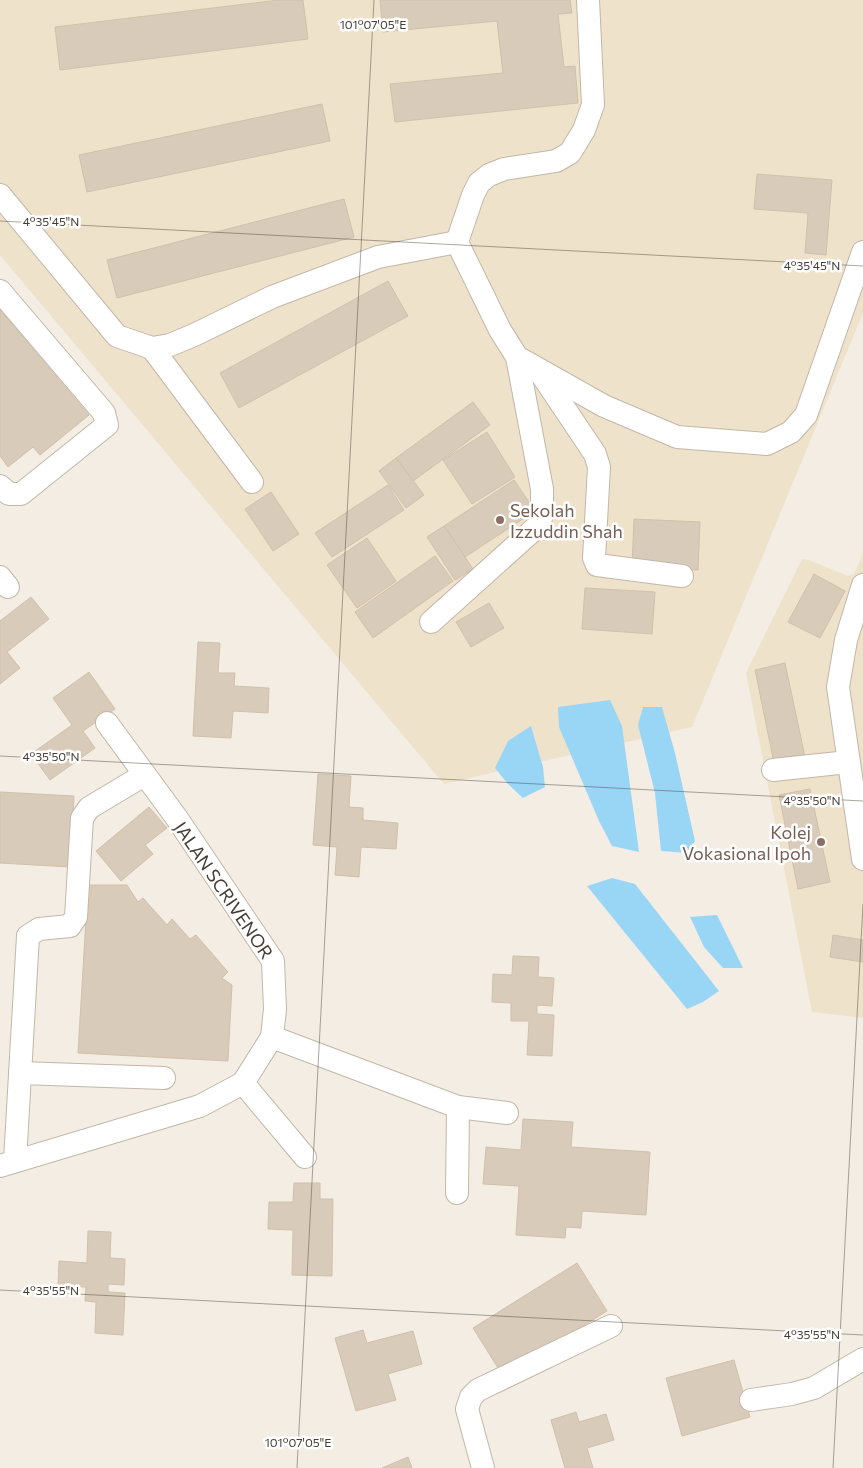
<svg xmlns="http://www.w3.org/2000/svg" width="863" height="1468" font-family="Commissioner,sans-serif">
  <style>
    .education { fill: #eee2cb }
    .water { fill: #99d6f6 }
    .building { fill: #d9cbba; stroke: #d1c0aa }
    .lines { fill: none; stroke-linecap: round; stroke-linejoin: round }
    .minor-casing { stroke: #c2b7a8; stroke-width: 24 }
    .minor { stroke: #fff; stroke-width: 22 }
    .ticks { fill: none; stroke: #453d33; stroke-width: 1; stroke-opacity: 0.45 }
    .education-dot { fill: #8d6e63; stroke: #fff; stroke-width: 2 }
    .labels { text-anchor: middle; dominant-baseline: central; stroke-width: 5; stroke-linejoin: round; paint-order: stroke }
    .education-label { font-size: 18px; fill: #785e54; stroke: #fff; text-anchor: start }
    .street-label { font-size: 18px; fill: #453d33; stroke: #fff }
    .ticks-label { font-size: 12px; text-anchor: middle; fill: #453d33; stroke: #fff; stroke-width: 5; stroke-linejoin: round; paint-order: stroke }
  </style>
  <rect width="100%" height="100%" fill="#f3ede3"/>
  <g class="education">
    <path d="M0,0H863V313L692,727L444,784L0,255Z"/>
    <path d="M863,554V1018L812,1012L746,673L802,559L809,560L848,576L854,574Z"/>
  </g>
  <g class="water">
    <path d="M610,700L622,726L639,852L612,846L599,821L559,727L558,707Z"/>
    <path d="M643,707H662L675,753L695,841L687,853L661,851L655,793L638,725Z"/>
    <path d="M531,726L543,767L545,787L523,798L508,784L495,768L508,741Z"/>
    <path d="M612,878L635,884L719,991L703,1002L687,1009L587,886Z"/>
    <path d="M717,915L743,968H723L704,947L690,917Z"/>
  </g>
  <g class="building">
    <path d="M279,0H303L308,39L60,70L55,27Z"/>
    <path d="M380,0H570L572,13L558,14L564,67L575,66L578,103L395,122L390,84L503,73L497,21L383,32Z"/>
    <path d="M322,104L330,141L87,192L79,155Z"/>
    <path d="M757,174L832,180L826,255L805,253L808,213L754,209Z"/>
    <path d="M344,199L354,237L117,298L107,260Z"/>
    <path d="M388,281L408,316L239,408L220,373Z"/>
    <path d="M0,310L89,415L40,455L33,447L8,467L0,456Z"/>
    <path d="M473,402L490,425L413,481L396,458Z"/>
    <path d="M487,432L515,477L472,504L443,460Z"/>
    <path d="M396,458L424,495L406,508L379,471Z"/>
    <path d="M514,480L535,511L465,557L444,526Z"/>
    <path d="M388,485L404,510L332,557L315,533Z"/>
    <path d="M271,492L299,534L273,551L245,509Z"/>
    <path d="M634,519L700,522L698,570L632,567Z"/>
    <path d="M444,526L473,569L455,580L427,537Z"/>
    <path d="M367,538L396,581L357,608L327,565Z"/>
    <path d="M435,556L453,581L373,638L355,612Z"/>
    <path d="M814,574L845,591L820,638L788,622Z"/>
    <path d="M585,588L655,592L652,634L582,629Z"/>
    <path d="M31,597L49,619L7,652L20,668L0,684V621Z"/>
    <path d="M489,603L504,628L471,647L456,622Z"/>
    <path d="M198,642L220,643L218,673H235L234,686L269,688L268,713L233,711L231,738L193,736Z"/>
    <path d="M785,663L805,757L774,763L755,670Z"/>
    <path d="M89,672L115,709L83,731L95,748L50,780L31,754L72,725L53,698Z"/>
    <path d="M318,774L351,776L349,807L363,808V820L398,823L396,849L361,847L359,877L335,875L337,847L313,845Z"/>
    <path d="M810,789L830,882L798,889L779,795Z"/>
    <path d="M0,792L74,796L70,867L0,863Z"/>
    <path d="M149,807L167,828L145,845L153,854L121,881L96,851Z"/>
    <path d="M88,885H127L138,902L143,898L167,925L172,919L190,939L196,935L228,972L222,978L232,985L228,1061L78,1053Z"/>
    <path d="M833,935L863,940V962L830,957Z"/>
    <path d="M513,956L539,957L538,977L554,978L552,1006L537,1005V1014L554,1015L552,1056L527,1055L529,1021H511V1003L492,1002L493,974L512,975Z"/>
    <path d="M523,1119L573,1122L571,1147L650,1152L646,1215L582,1211L581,1228L566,1227L565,1238L516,1235L519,1186L483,1184L486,1147L521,1150Z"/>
    <path d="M294,1183H320V1199H333L332,1276L292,1275L293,1230L268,1229L269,1202H293Z"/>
    <path d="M88,1231L111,1232L110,1258L125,1259L124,1285L108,1284V1292L125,1293L123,1335L95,1333L96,1302L85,1301L86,1287L58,1286L59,1261L87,1263Z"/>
    <path d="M577,1263L607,1311L503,1376L473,1328Z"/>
    <path d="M363,1330L367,1343L413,1331L422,1364L388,1374L396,1400L356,1411L335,1338Z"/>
    <path d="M734,1360L750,1417L682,1436L666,1378Z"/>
    <path d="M576,1412L579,1422L606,1414L614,1440L587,1448L593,1468H565L551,1420Z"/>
    <path d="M408,1457L412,1468H382Z"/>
  </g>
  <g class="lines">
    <g class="minor-casing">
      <g id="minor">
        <path d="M588,0L593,105L584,130L570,153L556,161L504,169L489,175L479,183L473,195L457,242L500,330L517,357L604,406L677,437L767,444L791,432L806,415L863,252"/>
        <path d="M0,195L117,336L152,348L170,345L194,335L272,297L378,257L457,242"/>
        <path d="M0,291L104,413L107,425L21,494H9L0,486"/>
        <path d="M152,348L252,482"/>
        <path d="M540,372L595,454L599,467L594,558L597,565L682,576"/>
        <path d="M0,577L8,587"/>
        <path d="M863,585L846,640L838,687L863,859"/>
        <path d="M431,622L540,524L542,511V489L517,357"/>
        <path d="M773,770L848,762"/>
        <path d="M272,1037L458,1107L457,1193"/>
        <path d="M20,1073L164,1078"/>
        <path d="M243,1083L305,1157"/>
        <path d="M458,1107L507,1113"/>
        <path d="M15,1161L28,936L39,929L70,926L76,917L82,818L89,808L144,775"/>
        <path d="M0,1166L200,1106L243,1083L272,1037L275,1009L273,961L176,817L107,723"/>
        <path d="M751,1400L792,1394L814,1388L863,1359"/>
        <path d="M483,1468L467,1409L471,1397L478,1390L611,1326"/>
      </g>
    </g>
    <use href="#minor" class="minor"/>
  </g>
  <path class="ticks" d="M0,221L863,266M0,756L863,801M0,1290L863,1335M297,1468L374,0M833,1468L863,904"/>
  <g class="education-dot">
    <circle cx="500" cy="520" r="5"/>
    <circle cx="821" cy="842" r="5"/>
  </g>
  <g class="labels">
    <g class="education-label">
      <text x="510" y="510">Sekolah<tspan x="510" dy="21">Izzuddin Shah</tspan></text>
      <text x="811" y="832" text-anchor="end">Kolej<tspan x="811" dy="21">Vokasional Ipoh</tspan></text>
    </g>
    <g class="street-label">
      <text transform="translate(224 890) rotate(56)">JALAN SCRIVENOR</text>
    </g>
  </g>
  <g class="ticks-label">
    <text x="373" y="29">101°07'05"E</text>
    <text x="51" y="226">4°35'45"N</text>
    <text x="812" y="270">4°35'45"N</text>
    <text x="51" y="761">4°35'50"N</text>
    <text x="812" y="805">4°35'50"N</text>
    <text x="51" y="1295">4°35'55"N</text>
    <text x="812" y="1339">4°35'55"N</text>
    <text x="298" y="1447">101°07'05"E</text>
  </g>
</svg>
